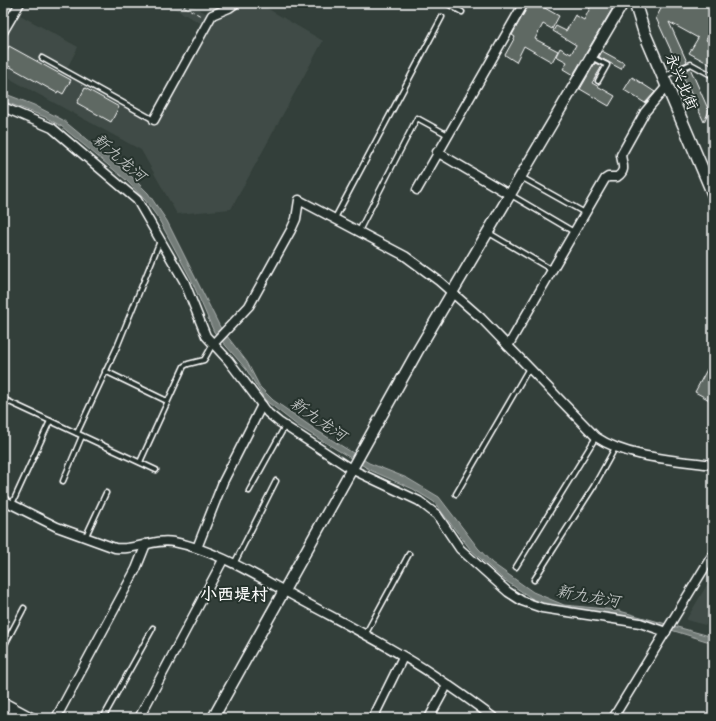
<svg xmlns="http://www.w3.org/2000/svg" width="716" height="721" font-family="Mynerve,'LXGW WenKai TC',sans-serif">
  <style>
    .built { fill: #404c47 }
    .water { fill: #737b78; stroke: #abb0ae }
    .building { fill: #5f6964; stroke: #fff }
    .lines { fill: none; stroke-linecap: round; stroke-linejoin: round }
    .service-casing { stroke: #fff; stroke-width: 7 }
    .minor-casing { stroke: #fff; stroke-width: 11 }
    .tertiary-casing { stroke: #fff; stroke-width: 13 }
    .secondary-casing { stroke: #fff; stroke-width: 14 }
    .path { stroke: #fff; stroke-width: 1; stroke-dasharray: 4 3; stroke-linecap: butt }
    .service { stroke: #26332d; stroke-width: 4 }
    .minor { stroke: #26332d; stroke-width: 8 }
    .tertiary { stroke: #26332d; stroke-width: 10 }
    .secondary { stroke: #26332d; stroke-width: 11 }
    .labels { text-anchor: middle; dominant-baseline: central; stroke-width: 4; stroke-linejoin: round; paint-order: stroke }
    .street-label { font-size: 15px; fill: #fff; stroke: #26332d }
    .water-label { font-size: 16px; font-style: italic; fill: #b9bdbc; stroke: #26332d }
    .quarter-label { font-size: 17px; font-weight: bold; fill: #fff; stroke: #26332d }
  </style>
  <rect width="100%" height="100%" fill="#333f3a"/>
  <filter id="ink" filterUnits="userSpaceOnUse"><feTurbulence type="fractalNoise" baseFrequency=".025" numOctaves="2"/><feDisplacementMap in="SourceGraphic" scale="8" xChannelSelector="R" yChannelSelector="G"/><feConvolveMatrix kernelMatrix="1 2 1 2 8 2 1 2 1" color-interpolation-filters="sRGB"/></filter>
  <g filter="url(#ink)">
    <g class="built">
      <path d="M164,3H187L213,17L230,14L242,3H258L323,41L231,209L177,214L141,150L3,75V41L18,14L78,47L67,68L158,118L208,27Z"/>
      <path d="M713,575V627L686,620Z"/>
    </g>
    <path class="water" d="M3,93L34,105L63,120L132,177L148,193L167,221L220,327L247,362L260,387L273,400L316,430L369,463L407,478L439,497L478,548L492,563L533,592L564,605L616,610L713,637V643L626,616L588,613L546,606L537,602L503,579L470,549L434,502L413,489L372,471L298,426L265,400L246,369L214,332L191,279L158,218L145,200L126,180L61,126L45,117L3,101Z"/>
    <g class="building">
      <path d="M529,3H536L559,16L552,29L543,24L535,39L558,51L552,62L524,46L516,62L505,55L515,37L512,35Z"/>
      <path d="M581,3H608L614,6L573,75L563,69L567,62L556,56L560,48L571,54L576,45L553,31L556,26L566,31L575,15L584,20L590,8Z"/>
      <path d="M664,3H712L708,11L713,14V28L706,40L713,44V66L689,53L698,38L669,22L687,62L678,66L656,18Z"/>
      <path d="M9,46L71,80L63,94L58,91L57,93L5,64L6,62L3,60V57Z"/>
      <path d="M602,51L624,63L621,69L599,57Z"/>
      <path d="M595,63L602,66L592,83L615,96L609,106L580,89Z"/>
      <path d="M690,68L709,111L704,122L681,72Z"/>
      <path d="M632,77L655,92L645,103L624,90Z"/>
      <path d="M85,88L119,107L111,122L77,103Z"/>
      <path d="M713,358V402L695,392Z"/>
    </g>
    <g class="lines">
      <g class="service-casing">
        <g id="service">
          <path d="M446,3L462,12"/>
          <path d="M591,57L607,65L598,81"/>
          <path d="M42,58L154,120"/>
          <path d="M669,74L691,64L711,75"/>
          <path d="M521,177L585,213"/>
          <path d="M511,195L574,232"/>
          <path d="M335,218L442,17"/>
          <path d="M359,231L417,118L448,135"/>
          <path d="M489,233L552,270"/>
          <path d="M105,371L167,401"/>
          <path d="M3,399L156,470"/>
          <path d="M77,433L117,347L160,241"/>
          <path d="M140,462L184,366L188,364L204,360L213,344"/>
          <path d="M63,481L82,436"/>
          <path d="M249,491L285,426"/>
          <path d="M456,494L529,368"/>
          <path d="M12,504L50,421"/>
          <path d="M85,538L106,493"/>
          <path d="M234,564L276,481"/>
          <path d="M516,567L596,437"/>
          <path d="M534,580L594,486L615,448"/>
          <path d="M365,635L409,554"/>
          <path d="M3,648L24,608"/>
          <path d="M103,718L153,628"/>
        </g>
      </g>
      <g class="minor-casing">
        <g id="minor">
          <path d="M3,32L20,3"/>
          <path d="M3,107L52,128L137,200L184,281L206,336L228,360L268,413L279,422L351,469L419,501L437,515L460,549L508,592L522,601L542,608L640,623L666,632"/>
          <path d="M154,120L212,15L229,8L236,3"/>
          <path d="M437,152L510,195"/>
          <path d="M417,190L524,3"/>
          <path d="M214,343L249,306L291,230L296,219L299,200L405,256L439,281L481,318L596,437C627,458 676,460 713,465"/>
          <path d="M508,346L605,179L608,177H617C627,170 622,165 621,155L645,112L667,86"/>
          <path d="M3,500L57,527L115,548C135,551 154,538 174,542C215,550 253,574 290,594C337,620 387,644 432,674C453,688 474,703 494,718"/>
          <path d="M197,548L223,482L262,405"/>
          <path d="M56,718L136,569L146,544"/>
          <path d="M139,718L223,560"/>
          <path d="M373,718L403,657"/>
          <path d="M429,718L447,685"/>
          <path d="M613,718L713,554"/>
        </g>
      </g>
      <g class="tertiary-casing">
        <g id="tertiary">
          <path d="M3,703L31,718"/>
          <path d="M213,718L417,352L623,3"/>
        </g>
      </g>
      <g class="secondary-casing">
        <path id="secondary" d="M635,3L644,32L713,194"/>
      </g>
      <path class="path" d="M178,3L201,16"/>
      <use href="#service" class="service"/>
      <use href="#minor" class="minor"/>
      <use href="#tertiary" class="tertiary"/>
      <use href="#secondary" class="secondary"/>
    </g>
  </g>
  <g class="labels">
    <g class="street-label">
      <text transform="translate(681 82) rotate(67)">永兴北街</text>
    </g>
    <g class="water-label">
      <text transform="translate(119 158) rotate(41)">新九龙河</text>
      <text transform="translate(318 420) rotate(35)">新九龙河</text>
      <text transform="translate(588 597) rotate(10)">新九龙河</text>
    </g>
    <g class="quarter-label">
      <text x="234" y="595">小西堤村</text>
    </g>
  </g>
  <rect width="716" height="721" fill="none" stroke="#26332d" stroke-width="16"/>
  <rect x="8" y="8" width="700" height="705" fill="none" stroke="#fff" stroke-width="1.5" filter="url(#ink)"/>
</svg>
